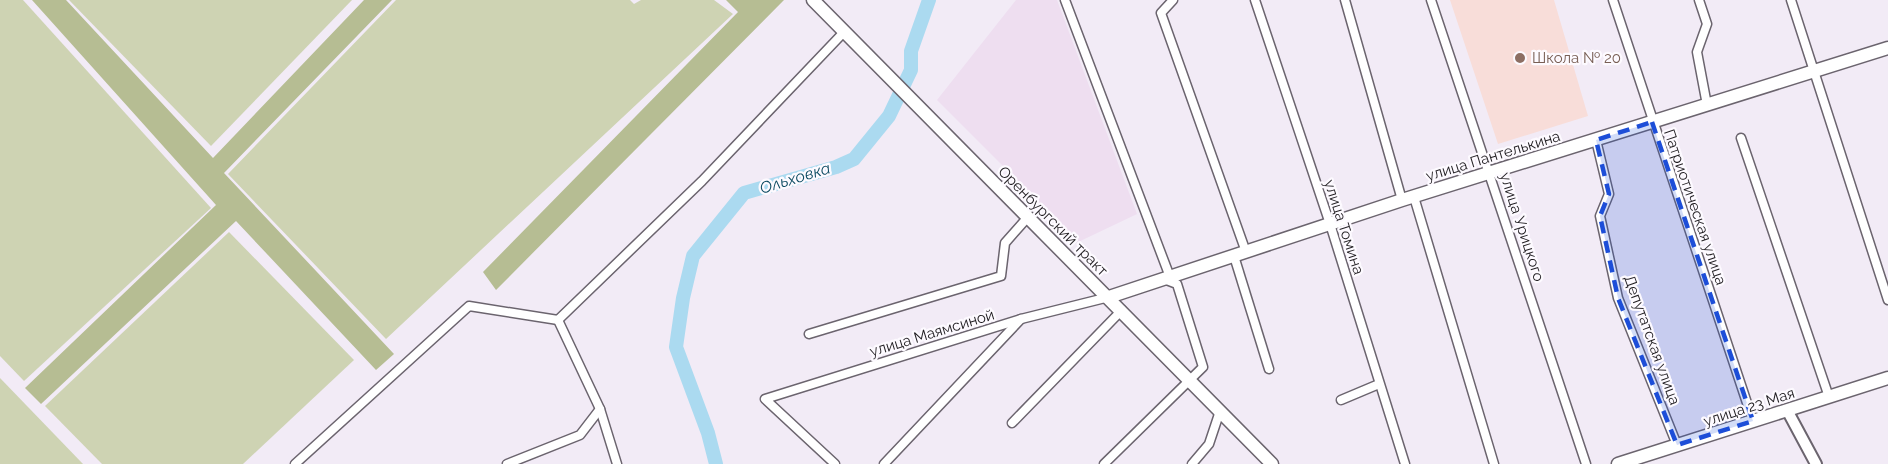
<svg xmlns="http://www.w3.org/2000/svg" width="1888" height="464" font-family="Raleway,sans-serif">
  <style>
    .industrial { fill: #eedef0 }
    .education { fill: #f8ddd9 }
    .green { fill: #ced3b3 }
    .forest { fill: #b6bd93 }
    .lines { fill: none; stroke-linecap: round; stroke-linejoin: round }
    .river { stroke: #abdaf0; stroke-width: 14 }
    .minor-casing { stroke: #6b646e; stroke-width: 11 }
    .tertiary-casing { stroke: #6b646e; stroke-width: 14 }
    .secondary-casing { stroke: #6b646e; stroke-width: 15 }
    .primary-casing { stroke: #6b646e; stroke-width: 15 }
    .minor { stroke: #fff; stroke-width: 8 }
    .tertiary { stroke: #fff; stroke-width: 10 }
    .secondary { stroke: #fff; stroke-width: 12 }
    .primary { stroke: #fff; stroke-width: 12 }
    .marked { fill: #1d4ed8; fill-opacity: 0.2; stroke: #1d4ed8; stroke-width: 4.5; stroke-dasharray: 12 8; stroke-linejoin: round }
    .education-dot { fill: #8d6e63; stroke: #fdfaff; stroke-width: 2 }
    .labels { text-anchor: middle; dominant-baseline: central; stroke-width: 4.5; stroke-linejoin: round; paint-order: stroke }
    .education-label { font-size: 15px; fill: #785e54; stroke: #fdfaff; text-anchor: start }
    .street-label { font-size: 15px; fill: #1f1c20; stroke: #fdfaff }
    .water-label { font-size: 16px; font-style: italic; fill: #0b4a61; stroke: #fdfaff }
  </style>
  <rect width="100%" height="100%" fill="#f2ebf6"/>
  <path class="industrial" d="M1016,0H1057L1137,214L1074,244L1038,206L1040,203L937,100Z"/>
  <path class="education" d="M1450,0H1554L1588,116L1498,144Z"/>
  <g class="green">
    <path d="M0,0H23L211,208L24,381L0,356Z"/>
    <path d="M69,0H352L211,146Z"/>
    <path d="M396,0H630L634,4L641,0H714L733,14L386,339L228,174Z"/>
    <path d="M229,232L354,360L243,464H102L45,406Z"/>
    <path d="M0,378L83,464H0Z"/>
  </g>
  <g class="forest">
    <path d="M32,0H66L213,158L364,0H392L224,173L394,354L376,370L236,221L41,404L25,388L216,205Z"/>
    <path d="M726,0H784L496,290L483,272L738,12Z"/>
  </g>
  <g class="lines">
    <path class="river" d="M716,464L708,433L676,347L683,298L693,256L744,193L836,167L854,159L889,116L911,70V51L929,0"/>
    <g class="minor-casing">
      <g id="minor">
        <path d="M1065,0L1170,277"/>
        <path d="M1173,0L1161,13L1246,252"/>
        <path d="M1255,0L1330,224L1405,464"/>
        <path d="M1345,0L1402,200"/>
        <path d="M1431,0L1586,464"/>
        <path d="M1613,0L1753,421"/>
        <path d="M1699,0L1707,24L1697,52L1707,105"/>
        <path d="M1791,0L1888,300"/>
        <path d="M1741,138L1829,397"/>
        <path d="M1596,140L1609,194L1600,216L1618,298L1677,445"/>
        <path d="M1414,197L1494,464"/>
        <path d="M1234,256L1269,369"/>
        <path d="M558,320L702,181L844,32"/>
        <path d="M558,320L600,409L617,464"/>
        <path d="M809,334L1001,276L1005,243L1028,217"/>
        <path d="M1341,400L1379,384"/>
        <path d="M1012,423L1122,310"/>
        <path d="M295,464L469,306L558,320"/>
        <path d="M507,464L580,435L600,409"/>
        <path d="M835,464L765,399L1021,319L1109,297"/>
        <path d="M884,464L1021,319"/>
        <path d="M1104,464L1203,367L1177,284L1164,279"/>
        <path d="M1192,464L1209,444L1220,411"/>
      </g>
    </g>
    <g class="tertiary-casing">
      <path id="tertiary" d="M1787,410L1816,464"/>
    </g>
    <g class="secondary-casing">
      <g id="secondary">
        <path d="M1109,297L1402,200L1888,48"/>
        <path d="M1618,464L1888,378"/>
      </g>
    </g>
    <g class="primary-casing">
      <path id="primary" d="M813,0L1272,464"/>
    </g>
    <use href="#minor" class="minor"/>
    <use href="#tertiary" class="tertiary"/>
    <use href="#secondary" class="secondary"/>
    <use href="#primary" class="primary"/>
  </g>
  <path class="marked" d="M1652,122L1753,421L1677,445L1618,298L1600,216L1609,194L1596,140Z"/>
  <circle class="education-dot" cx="1520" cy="58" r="6"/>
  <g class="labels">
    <g class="education-label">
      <text x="1532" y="58">Школа № 20</text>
    </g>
    <g class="street-label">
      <text transform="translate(1493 156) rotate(-17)">улица Пантелькина</text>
      <text transform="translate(1695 207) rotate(71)">Патриотическая улица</text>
      <text transform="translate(1053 221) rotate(45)">Оренбургский тракт</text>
      <text transform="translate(1344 227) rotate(72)">улица Томина</text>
      <text transform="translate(1522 227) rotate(72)">улица Урицкого</text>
      <text transform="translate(932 333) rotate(-17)">улица Маямсиной</text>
      <text transform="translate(1652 340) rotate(70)">Депутатская улица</text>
      <text transform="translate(1749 407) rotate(-18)">улица 23 Мая</text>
    </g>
    <g class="water-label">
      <text transform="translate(795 178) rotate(-17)">Ольховка</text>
    </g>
  </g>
</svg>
